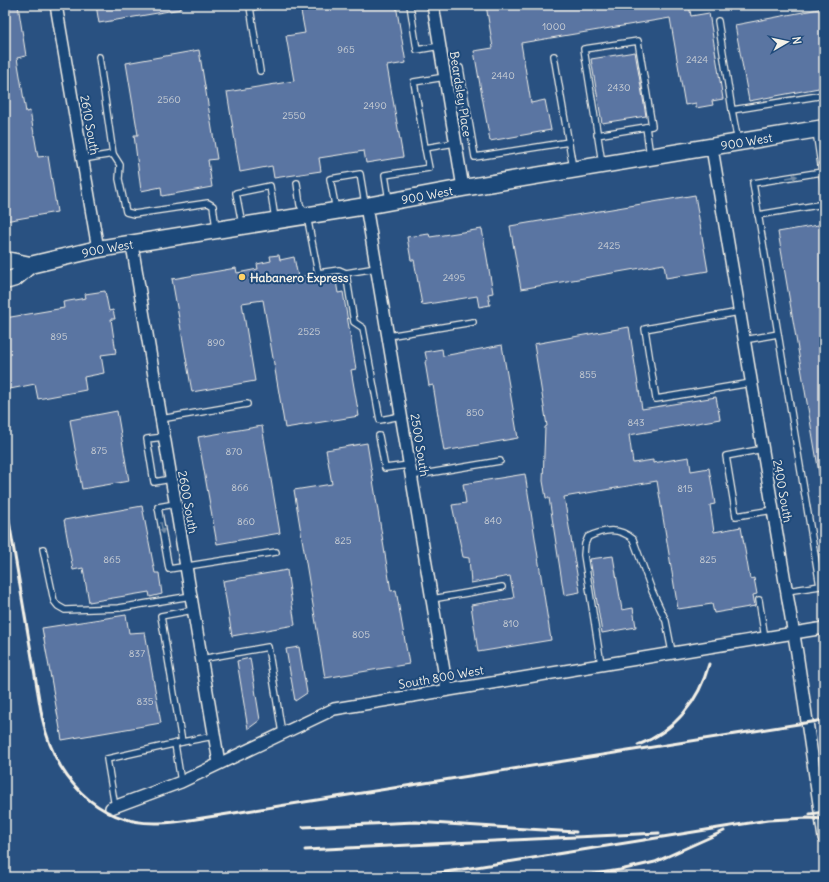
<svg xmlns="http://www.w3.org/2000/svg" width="829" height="882" font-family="Delius,sans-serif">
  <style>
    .building { fill: #5a74a2; stroke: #f4f1e8 }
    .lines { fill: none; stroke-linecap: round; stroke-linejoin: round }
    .service-casing { stroke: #f4f1e8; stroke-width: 8 }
    .minor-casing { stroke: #f4f1e8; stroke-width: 14 }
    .secondary-casing { stroke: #f4f1e8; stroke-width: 19 }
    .service { stroke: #1f4a7a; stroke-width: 5.5 }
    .minor { stroke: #1f4a7a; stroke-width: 11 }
    .secondary { stroke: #1f4a7a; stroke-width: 16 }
    .rail { stroke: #f4f1e8; stroke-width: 3 }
    .oneway { fill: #748da6 }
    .poi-dot { fill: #ffd166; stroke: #1f4a7a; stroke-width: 1.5 }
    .labels { text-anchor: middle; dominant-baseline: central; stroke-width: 4; stroke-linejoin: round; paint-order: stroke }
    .number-label { font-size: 10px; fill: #ced2d6 }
    .street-label { font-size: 12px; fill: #f4f1e8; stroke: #1f4a7a }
    .poi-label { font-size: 12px; font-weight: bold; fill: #f4f1e8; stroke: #1f4a7a; text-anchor: start }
  </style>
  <rect width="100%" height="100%" fill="#295181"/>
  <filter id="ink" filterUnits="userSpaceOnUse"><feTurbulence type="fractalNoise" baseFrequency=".025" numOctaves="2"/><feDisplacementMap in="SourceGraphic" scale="8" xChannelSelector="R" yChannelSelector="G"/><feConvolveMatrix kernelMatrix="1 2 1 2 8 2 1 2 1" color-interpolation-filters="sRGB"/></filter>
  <g filter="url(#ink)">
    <g class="building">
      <path d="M5,5H18L26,56L17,58L26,112L30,111L38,157L48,156L57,212L5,221Z"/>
      <path d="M96,5H181V9L99,23Z"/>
      <path d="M305,5H396L406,63L387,66L403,157L366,163L364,151L319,158L321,171L274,178L272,166L240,172L227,92L294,81L286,36L305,33L300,6Z"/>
      <path d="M486,5H689L691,16L709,13L723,99L712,101L713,105L696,108V103L685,105L670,18L521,43L531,103L545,100L551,130L490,141L474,51L493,48Z"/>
      <path d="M824,8V87L749,101L735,25Z"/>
      <path d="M199,50L217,159L208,160L212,187L162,196L161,187L141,191L134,135H138L126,63Z"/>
      <path d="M635,52L646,116L602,123L591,59Z"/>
      <path d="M695,195L708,271L666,278L664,264L521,289L510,226Z"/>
      <path d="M824,224V479H820L778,232Z"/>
      <path d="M482,229L493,293L488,294L490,305L479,307L477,296L422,305L414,260H411L407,237L429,234L430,237Z"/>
      <path d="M279,255L280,260L294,257L298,277L314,275L318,278L335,275L338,293L343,292L356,369L351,370L359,416L285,428L263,300L242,303L255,381L192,392L172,279L236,268L237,273L258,269L257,264L271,261L270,256Z"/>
      <path d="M105,291L109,311L113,310L115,319H111L116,353L101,355L104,373L84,377L86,390L38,399L35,384L5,390V318L64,308L63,302L86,298L85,294Z"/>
      <path d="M629,327L642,409L716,397L720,419L629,435L633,463L653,460V463L689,457L691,471L709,468L715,504L710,505L714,532L741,527L750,579L754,578L757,594L753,595L755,606L714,613L712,604L678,609L657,481L564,497L580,592L564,595L549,498H546L543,481L545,427L547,426L534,344Z"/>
      <path d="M502,345L518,438L444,451L433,385L429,386L425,362L427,361L425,352L442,349L443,356Z"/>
      <path d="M117,411L129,481L82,489L70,420Z"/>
      <path d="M262,426L280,533L217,544L198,437Z"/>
      <path d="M367,443L391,591L396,590L409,664L325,678L294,490L332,484L326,450Z"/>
      <path d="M525,474L551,640L478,652L471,605L514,598L510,576L471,583L469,558L463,557L452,505L466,503L463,484Z"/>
      <path d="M142,506L155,573H159L162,594L150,597L149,592L89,602L83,568L73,570L64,520Z"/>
      <path d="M613,556L622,610L633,608L636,627L602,633L590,559Z"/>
      <path d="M287,570L295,625L232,636L223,581Z"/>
      <path d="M126,615L129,633L145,632L161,723L62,740L42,628Z"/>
      <path d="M299,647L307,693L295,701L286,649Z"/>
      <path d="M250,658L260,720L248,729L237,661Z"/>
    </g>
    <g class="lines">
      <g class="service-casing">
        <g id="service">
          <path d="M410,5L417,50L440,46"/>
          <path d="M718,21L732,110L824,95"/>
          <path d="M554,56L573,168"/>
          <path d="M99,57L113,154"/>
          <path d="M460,68L475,157L569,142"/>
          <path d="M260,71L250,7L264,5"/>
          <path d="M445,77L414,82L425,148L455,143"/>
          <path d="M732,110L738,142"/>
          <path d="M646,127L650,156"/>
          <path d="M597,135L652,126L638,41L584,49L602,163"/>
          <path d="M83,159L113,154L120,165L119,179L126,212L134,214L208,203L213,206L216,228"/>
          <path d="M822,172L824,187"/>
          <path d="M297,183L300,205L307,216L318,273L339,270L346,273"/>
          <path d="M389,200L385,175L429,168L425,148"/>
          <path d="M336,210L330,179L360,174L365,204"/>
          <path d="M758,215L824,204"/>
          <path d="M242,224L236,193L270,186L275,219"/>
          <path d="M376,268L346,273L354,322L363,328L380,420L401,416"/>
          <path d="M739,312L645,329L656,399L751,383"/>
          <path d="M388,336L473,322"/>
          <path d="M744,340L778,334"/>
          <path d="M161,419L247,404"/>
          <path d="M379,436L385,468L409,465"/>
          <path d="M164,437L147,439L154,482L171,479"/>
          <path d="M763,449L726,456L736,516L773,510"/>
          <path d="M411,476L500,461"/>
          <path d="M175,504L158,507L169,569L276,552"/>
          <path d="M43,549L54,601L58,606L65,610L119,608L191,596"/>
          <path d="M787,591L820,586L753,183L822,172L816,131"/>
          <path d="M432,599L502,587"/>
          <path d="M759,600L765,638"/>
          <path d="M193,610L161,616L182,742L214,736"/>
          <path d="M201,659L268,647L282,733"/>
          <path d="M601,664L584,555L585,544L588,537C604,529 619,527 633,539L652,591L666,621L672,652"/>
          <path d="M175,744L181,782"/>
          <path d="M115,807L107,759L182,742"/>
        </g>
      </g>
      <g class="minor-casing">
        <g id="minor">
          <path d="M56,5L98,249"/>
          <path d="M433,5L463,188"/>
          <path d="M712,148L797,653L824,838"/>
          <path d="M366,206L447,689"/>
          <path d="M132,245L219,763"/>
          <path d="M111,808L181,782L334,709L824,628"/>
        </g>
      </g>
      <g class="secondary-casing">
        <g id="secondary">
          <path id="s1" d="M5,263L11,261L30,265L98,249L366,206L463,188L824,128"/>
          <path d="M5,281L15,278L30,265"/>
        </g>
      </g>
      <use href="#service" class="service"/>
      <use href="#minor" class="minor"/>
      <use href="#secondary" class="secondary"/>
      <g class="rail">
        <path d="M5,497L42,717C54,775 95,825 159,823C172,823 184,821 196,819L824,720"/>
        <path d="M638,745C675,731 699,701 709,664"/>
        <path d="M810,814L824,812"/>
        <path d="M303,827L415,822L576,832"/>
        <path d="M305,850L659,833"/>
        <path d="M357,874L401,877L433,874L768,820L808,818L824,819"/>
        <path d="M576,877L620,870L655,862L724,831"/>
      </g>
    </g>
    <defs><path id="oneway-solid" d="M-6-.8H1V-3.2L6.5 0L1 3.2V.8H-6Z"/></defs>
    <g class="oneway">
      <use href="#oneway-solid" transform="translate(792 177) rotate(-9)"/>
      <use href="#oneway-solid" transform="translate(162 528) rotate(80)"/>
    </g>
  </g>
  <circle class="poi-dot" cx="242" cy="277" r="4"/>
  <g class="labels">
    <g class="number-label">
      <text x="554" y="26">1000</text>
      <text x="346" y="49">965</text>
      <text x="697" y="59">2424</text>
      <text x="503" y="75">2440</text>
      <text x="619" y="87">2430</text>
      <text x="169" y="99">2560</text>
      <text x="375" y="105">2490</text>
      <text x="294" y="115">2550</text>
      <text x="609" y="245">2425</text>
      <text x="454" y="277">2495</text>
      <text x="309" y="331">2525</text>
      <text x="59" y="336">895</text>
      <text x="216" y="342">890</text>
      <text x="588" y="374">855</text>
      <text x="475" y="412">850</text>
      <text x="636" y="422">843</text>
      <text x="99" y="450">875</text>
      <text x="234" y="451">870</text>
      <text x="240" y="487">866</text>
      <text x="685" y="488">815</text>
      <text x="493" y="520">840</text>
      <text x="246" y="521">860</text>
      <text x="343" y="540">825</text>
      <text x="112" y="559">865</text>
      <text x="708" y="559">825</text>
      <text x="511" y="623">810</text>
      <text x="361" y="634">805</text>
      <text x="137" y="653">837</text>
      <text x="145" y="701">835</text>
    </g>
    <g class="street-label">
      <text transform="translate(461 94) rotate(81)">Beardsley Place</text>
      <text transform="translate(90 125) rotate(80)">2610 South</text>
      <text stroke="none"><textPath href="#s1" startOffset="753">900 West</textPath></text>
      <text stroke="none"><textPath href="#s1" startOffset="429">900 West</textPath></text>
      <text stroke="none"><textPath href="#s1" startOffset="105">900 West</textPath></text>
      <text transform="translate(420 445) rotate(81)">2500 South</text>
      <text transform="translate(783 491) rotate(80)">2400 South</text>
      <text transform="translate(188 502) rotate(80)">2600 South</text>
      <text transform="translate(441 677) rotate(-10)">South 800 West</text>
    </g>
    <g class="poi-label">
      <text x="250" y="277">Habanero Express</text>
    </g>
  </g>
  <rect width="829" height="882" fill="none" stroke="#1f4a7a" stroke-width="20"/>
  <rect x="10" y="10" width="809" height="862" fill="none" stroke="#f4f1e8" stroke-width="1.5" filter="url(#ink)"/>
  <g transform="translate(787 42) rotate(81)" stroke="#1f4a7a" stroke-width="3" paint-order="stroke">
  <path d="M0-3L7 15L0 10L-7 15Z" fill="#f4f1e8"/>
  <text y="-6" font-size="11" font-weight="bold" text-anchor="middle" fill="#f4f1e8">N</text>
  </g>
</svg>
